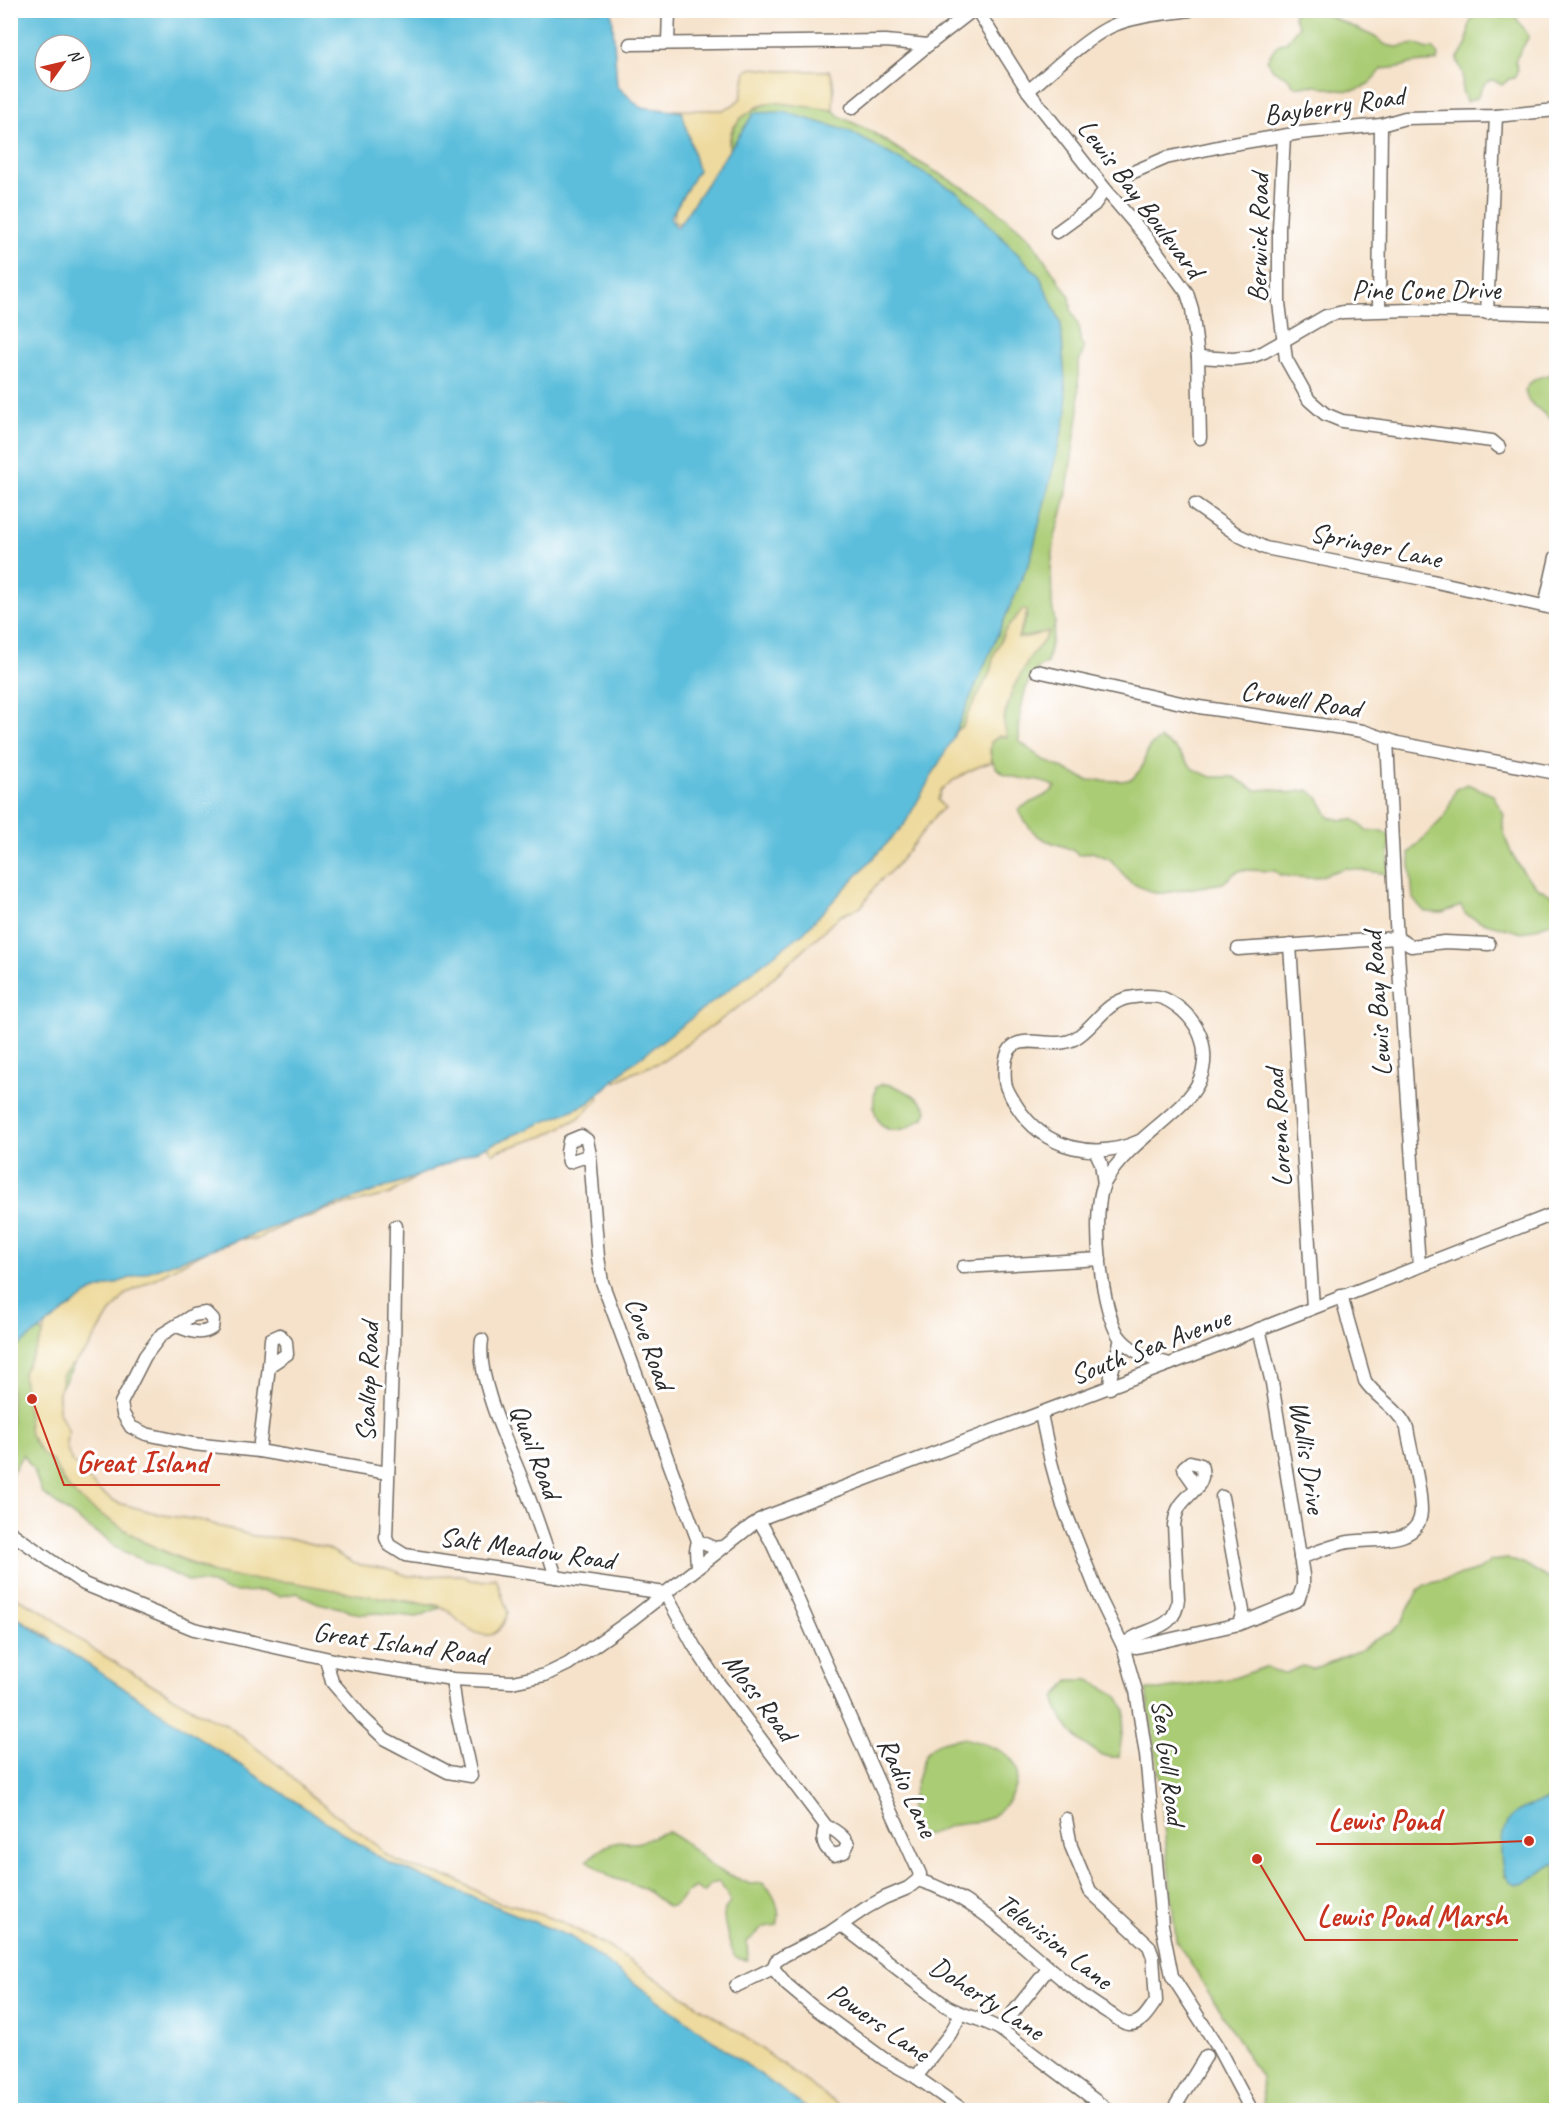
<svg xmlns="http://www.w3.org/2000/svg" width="1567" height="2121" font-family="Caveat,sans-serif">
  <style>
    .green { fill: #aacc74; stroke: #6a7c50; stroke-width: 1.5 }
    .sand { fill: #eeda9e; stroke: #8c8264; stroke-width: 1.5 }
    .water { fill: #5cbedb; stroke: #447483; stroke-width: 1.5; fill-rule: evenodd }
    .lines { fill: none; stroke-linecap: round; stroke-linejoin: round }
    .minor-casing { stroke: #726b63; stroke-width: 15 }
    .minor { stroke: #fff; stroke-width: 12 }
    .labels { text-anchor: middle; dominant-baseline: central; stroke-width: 6; stroke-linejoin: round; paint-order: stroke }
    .street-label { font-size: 28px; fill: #2b2b2b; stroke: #fff }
    .leader { fill: none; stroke: #c8321e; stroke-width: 2 }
    .callout-dot { fill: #c8321e; stroke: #fff; stroke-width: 2 }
    .callout-label { font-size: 30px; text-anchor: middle; font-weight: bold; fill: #c8321e; stroke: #fff; stroke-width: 6; stroke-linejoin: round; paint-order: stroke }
  </style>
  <rect width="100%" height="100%" fill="#fff"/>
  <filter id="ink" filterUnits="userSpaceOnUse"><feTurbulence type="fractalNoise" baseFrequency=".0167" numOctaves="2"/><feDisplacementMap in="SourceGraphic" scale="12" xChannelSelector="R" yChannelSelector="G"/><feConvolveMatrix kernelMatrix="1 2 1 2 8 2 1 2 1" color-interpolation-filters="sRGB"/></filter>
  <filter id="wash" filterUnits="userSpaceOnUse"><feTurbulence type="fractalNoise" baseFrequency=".008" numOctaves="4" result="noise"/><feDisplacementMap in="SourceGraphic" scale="24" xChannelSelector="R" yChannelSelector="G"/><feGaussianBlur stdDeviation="1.35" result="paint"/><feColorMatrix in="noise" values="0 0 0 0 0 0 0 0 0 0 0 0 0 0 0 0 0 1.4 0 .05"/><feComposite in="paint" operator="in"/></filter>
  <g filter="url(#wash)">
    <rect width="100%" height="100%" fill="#f6e2ca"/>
    <g class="green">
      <path d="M1298,10L1317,11L1323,13L1375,37L1386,45L1396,47L1415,44L1428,49L1433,48L1438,54L1437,61L1413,63L1400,67L1382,69C1354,110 1332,79 1295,87L1287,77L1273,70L1267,60L1276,46L1287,41L1299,26L1294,18V11Z"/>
      <path d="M1485,11L1500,17L1515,16L1529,36L1515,61L1518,69L1514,78L1509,79L1502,85L1493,80C1484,81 1481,90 1477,98L1466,102L1462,90L1463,74L1457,59C1460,54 1466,48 1467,42C1469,28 1467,15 1485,11Z"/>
      <path d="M773,102L833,110L839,116L872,132L915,160L978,196L993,207L1030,238L1070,297L1071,309L1080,330V340L1084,349L1078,365L1079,409L1066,497L1055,537L1051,567L1052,605L1055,623L1047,663C1022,672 1019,718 1019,741L1042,759L1087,780L1122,781L1132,779L1141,769L1149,747L1160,739L1176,749L1193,769L1211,777H1234L1255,790L1274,789L1288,793L1308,790L1318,797L1329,817L1342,820L1353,819L1368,831H1383L1390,836L1388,874L1345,868L1315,878L1293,877L1280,875L1275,871L1242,870L1235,873L1223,883L1164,893H1154L1131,883L1110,859L1092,852L1079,855C1069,846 1060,846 1048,841C1033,836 1025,822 1018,809L1048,794L1056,787C1033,772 985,789 991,742L999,736L1013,688L1032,654L1042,643L1048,632C1040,633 1025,639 1018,637L1027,616L994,655L990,673L968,714L963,726L942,740L729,155C729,123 743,111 773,102Z"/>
      <path d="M1556,373V424L1528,400L1525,391C1532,377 1542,376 1556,373Z"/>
      <path d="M1467,784L1493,795L1504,815C1498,833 1517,866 1529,879C1536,887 1546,893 1556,897V921L1522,933L1479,921L1465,914L1461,906L1442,913L1425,912L1413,899L1409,853L1445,816L1456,789Z"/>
      <path d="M883,1084C896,1085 922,1097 927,1110L924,1118C917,1121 910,1128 903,1129C876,1136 870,1107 876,1087Z"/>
      <path d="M11,1306L20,1312L75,1363L32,1439L42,1453L53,1462L64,1482L88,1506L144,1542L200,1568L214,1573L291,1582L357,1594L442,1607L417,1617L378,1613L363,1614L350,1612L345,1609L318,1603L297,1593L280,1596L264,1591L238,1592L224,1590L212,1584L188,1581L114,1547L109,1540L95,1532L42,1493L34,1471L23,1454L11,1475Z"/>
      <path d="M1508,1559L1528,1566L1556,1583V1798L1543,1801L1501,1850L1505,1877H1534L1550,1865L1556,1863V2110H1264L1261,2077L1176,1940L1163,1816L1161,1786L1146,1690H1159L1234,1678L1265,1667L1275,1672L1286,1673L1303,1666L1313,1669L1361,1650L1377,1638L1393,1632L1402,1622L1418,1590L1425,1585L1479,1570L1491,1561Z"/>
      <path d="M1069,1680H1089L1113,1693L1120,1700L1125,1710L1119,1757C1091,1760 1058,1724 1055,1698Z"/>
      <path d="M963,1738C987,1744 1028,1754 1015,1787C1010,1801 1001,1811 989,1818C978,1824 968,1821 957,1824C943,1827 933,1835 918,1836C915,1832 911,1828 910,1824C907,1812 921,1760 928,1751C936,1741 952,1740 963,1738Z"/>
      <path d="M668,1832L683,1841L714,1868L750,1884L762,1883C774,1890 782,1912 777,1925L764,1927L747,1942L748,1960L735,1958C731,1947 721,1920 725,1910C726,1907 729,1905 730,1902L727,1893L719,1882L711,1884L703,1893L696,1887C684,1891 682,1904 668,1907L649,1892L638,1886L610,1877L587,1860C598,1852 606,1843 621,1842C626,1841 631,1843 635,1843C647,1842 656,1833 668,1832Z"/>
    </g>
    <g class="sand">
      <path d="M753,68L780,71H829C836,81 833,97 833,110L773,102L757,107L741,118L732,129L729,141V155L681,224L676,223L674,219L686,131L674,110H723L733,105L741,98L746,71Z"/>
      <path d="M1023,609L1027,611C1026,620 1020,628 1018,638C1024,639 1042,633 1049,631L1042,643L1032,654L1013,688L1003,720L1007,737L999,736L991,742L990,752L992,762C974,767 955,778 941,790L938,800L944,808L937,814L896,866L877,884L861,907L840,916L751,998L663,1061L628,1075L616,1082L610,1069L942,740L963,726L968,714L990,673L994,655L1005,631Z"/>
      <path d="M596,1091L599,1099L579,1118L545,1136L497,1151L493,1154L483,1139Z"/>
      <path d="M443,1155L421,1174L390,1194L326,1210L309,1218L294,1220L257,1239H238L228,1244L206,1251L126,1294L108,1316L88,1349L63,1374L59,1393V1412L69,1432L66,1441L67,1450L72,1461L100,1492L118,1503L163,1515L199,1520L253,1536L293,1539L327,1548L355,1564L390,1569L408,1576L462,1575L470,1580L482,1581L496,1578L508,1612C499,1639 486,1642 462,1624C452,1616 451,1610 437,1605L357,1594L291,1582L240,1578L214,1573L144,1542L88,1506L72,1492L64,1482L53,1462L42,1453L30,1435L23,1373L42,1337L48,1318L99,1284Z"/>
      <path d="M10,1594L46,1613L91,1648L200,1713L225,1724L281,1767L311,1796L378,1846L386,1855L407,1866L455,1879L499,1903L514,1905L564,1923L605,1945L734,2029L845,2110H785L537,1964L68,1655L43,1632L11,1615Z"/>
    </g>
    <g class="water">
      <path d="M11,10L612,11L617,86L640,107L682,112L698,170L670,218L677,228L754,113L784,112L849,131L959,193L1040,277L1061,323L1067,411L1031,558L952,740L904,825L804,932L629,1066L589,1103L415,1177L91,1292L17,1347L10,1343ZM45,45H81V81H45Z"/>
      <path d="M10,1613L387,1862L571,1937L809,2110H11Z"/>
      <path d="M1556,1798V1863C1544,1867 1533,1882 1521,1884C1495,1887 1498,1831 1510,1818C1522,1806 1541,1801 1556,1798Z"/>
    </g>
  </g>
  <g filter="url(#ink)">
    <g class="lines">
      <g class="minor-casing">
        <g id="minor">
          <path d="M977,10L1028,91L1105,189L1147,238L1187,293L1192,309L1198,357L1200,438"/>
          <path d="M668,43L669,10"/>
          <path d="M630,44L886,41L928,45"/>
          <path d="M1028,91C1051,72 1091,33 1117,24C1140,15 1166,14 1190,10"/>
          <path d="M852,108L928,45L973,10"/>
          <path d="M1284,136L1279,228V303L1286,359L1309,400L1325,414L1342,421L1492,441L1499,447"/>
          <path d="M1124,176L1166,158L1227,145L1300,133L1381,125L1405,118L1496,116L1556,110"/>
          <path d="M1057,232L1094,205L1105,189"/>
          <path d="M1379,310L1381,125"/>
          <path d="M1487,313L1496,116"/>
          <path d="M1198,357L1233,359L1251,357L1264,352L1326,316L1343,312L1412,310L1556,314"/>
          <path d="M1195,505L1238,535L1265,548L1428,580L1556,609"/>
          <path d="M1545,606L1556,557"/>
          <path d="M1037,671L1199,707L1363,731L1398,743L1556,773"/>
          <path d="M1387,739L1396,923L1419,1266"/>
          <path d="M1397,938L1411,946L1445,942L1489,944"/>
          <path d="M1290,945L1313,1307"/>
          <path d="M1238,949L1397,938"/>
          <path d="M1142,1140C1096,1161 1044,1150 1016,1105C1012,1097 1005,1089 1005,1081C1000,1017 1046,1054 1074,1039C1094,1028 1104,1003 1128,998C1138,996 1149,995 1159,997C1168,999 1176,1005 1183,1011C1209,1035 1212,1072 1187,1099C1161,1127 1124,1148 1105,1182C1090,1209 1101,1318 1122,1340C1135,1354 1153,1360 1170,1364"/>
          <path d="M1096,1152L1101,1163L1104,1184"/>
          <path d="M590,1155L569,1162L567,1152L569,1141L581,1136L587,1140L590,1155L598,1257L602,1282L698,1541L714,1548L722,1547"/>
          <path d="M396,1226L394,1349L392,1366L386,1538L389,1545L405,1555L665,1593L694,1646L717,1681L826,1826C835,1830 843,1835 848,1844L844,1852L834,1855C822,1847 821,1838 826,1826"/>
          <path d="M963,1267L1100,1259"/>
          <path d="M177,1326C189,1331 201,1336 212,1328L213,1320L206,1313L193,1315L161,1335L145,1356L121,1403L123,1414L131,1427L146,1434L193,1444L259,1451L388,1473"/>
          <path d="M280,1335L286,1342L287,1354L269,1366L271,1339Z"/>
          <path d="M482,1340C476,1376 505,1438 519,1472C533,1507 545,1542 556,1577"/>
          <path d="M1110,1388L1111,1375L1121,1339"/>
          <path d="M1041,1414L1051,1462L1063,1506L1100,1599L1123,1646L1136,1691L1146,1755L1162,1925L1172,1976L1217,2046L1251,2110"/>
          <path d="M259,1451L269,1366"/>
          <path d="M1222,1497L1243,1611L1239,1624"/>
          <path d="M10,1532L84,1584L194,1629L343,1662L452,1679L512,1682L545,1675L568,1664L631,1620L752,1525L765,1517L1170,1364L1556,1213"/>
          <path d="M1300,1558C1314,1553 1329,1547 1344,1543C1367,1537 1420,1548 1421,1511C1421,1483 1411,1455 1407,1428C1398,1408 1377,1399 1365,1381L1341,1296"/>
          <path d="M697,1566L696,1550L698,1541"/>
          <path d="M1123,1646L1137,1647L1239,1624L1298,1600L1303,1586V1575L1272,1383L1259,1329"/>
          <path d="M1123,1646C1140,1626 1176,1634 1178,1599L1174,1525C1175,1518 1176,1512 1180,1506C1189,1492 1208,1485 1201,1465L1190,1462L1184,1467L1185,1471L1197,1488"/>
          <path d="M326,1659L332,1682L363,1718L385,1739L448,1772L471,1776L456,1708L452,1679"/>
          <path d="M918,1880C993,1902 1043,1974 1109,2013C1115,2016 1122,2024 1129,2024C1142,2025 1149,2010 1156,2001L1153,1957L1149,1946L1090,1891L1071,1846L1066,1819"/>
          <path d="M841,1925L946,2006C964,2016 982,2019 1000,2029L1108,2110"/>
          <path d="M773,1968L787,1985L812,2006L884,2059L916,2077L963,2110"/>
          <path d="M736,1986L773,1968L776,1961L785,1955L829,1933L866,1908L884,1898L908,1888L918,1880L920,1874L872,1768L795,1593L771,1541L759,1520"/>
          <path d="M1000,2029L1048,1969"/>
          <path d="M916,2077L950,2034L961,2014"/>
          <path d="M1173,2110L1206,2056"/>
        </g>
      </g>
      <use href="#minor" class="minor"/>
    </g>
  </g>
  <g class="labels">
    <g class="street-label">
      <text transform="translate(1334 105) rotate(-8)">Bayberry Road</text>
      <text transform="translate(1141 198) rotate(53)">Lewis Bay Boulevard</text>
      <text transform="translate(1258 238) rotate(-89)">Berwick Road</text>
      <text x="1426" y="289">Pine Cone Drive</text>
      <text transform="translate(1376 545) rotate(12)">Springer Lane</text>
      <text transform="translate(1301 699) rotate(9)">Crowell Road</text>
      <text transform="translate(1377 1004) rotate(-94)">Lewis Bay Road</text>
      <text transform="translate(1278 1128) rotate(-94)">Lorena Road</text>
      <text transform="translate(650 1343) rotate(70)">Cove Road</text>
      <text transform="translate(1150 1346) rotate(-21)">South Sea Avenue</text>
      <text transform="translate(367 1382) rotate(-88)">Scallop Road</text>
      <text transform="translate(536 1451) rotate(69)">Quail Road</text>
      <text transform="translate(1308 1457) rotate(81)">Wallis Drive</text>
      <text transform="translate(527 1548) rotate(8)">Salt Meadow Road</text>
      <text transform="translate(400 1643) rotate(8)">Great Island Road</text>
      <text transform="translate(760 1697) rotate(53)">Moss Road</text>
      <text transform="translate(1169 1762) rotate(83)">Sea Gull Road</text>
      <text transform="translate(908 1787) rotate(65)">Radio Lane</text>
      <text transform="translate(1055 1941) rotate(38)">Television Lane</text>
      <text transform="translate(987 1998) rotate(33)">Doherty Lane</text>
      <text transform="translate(879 2022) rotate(35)">Powers Lane</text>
    </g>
  </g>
  <path class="leader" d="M32 1399L64 1485H220M1529 1841L1452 1844H1316M1257 1859L1305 1940H1518"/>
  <g class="callout-dot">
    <circle cx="32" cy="1399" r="6"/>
    <circle cx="1529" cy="1841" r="6"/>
    <circle cx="1257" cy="1859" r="6"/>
  </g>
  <g class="callout-label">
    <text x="142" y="1472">Great Island</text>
    <text x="1384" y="1830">Lewis Pond</text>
    <text x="1412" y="1926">Lewis Pond Marsh</text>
  </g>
  <rect width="1567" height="2121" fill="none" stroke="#fff" stroke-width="36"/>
  <g transform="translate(63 63) rotate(56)"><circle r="28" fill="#ffffff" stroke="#aaaaaa" stroke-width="1.5"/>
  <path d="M0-4.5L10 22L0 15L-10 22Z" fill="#c8321e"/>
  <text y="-9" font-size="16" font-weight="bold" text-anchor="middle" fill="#2b2b2b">N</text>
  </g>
</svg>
